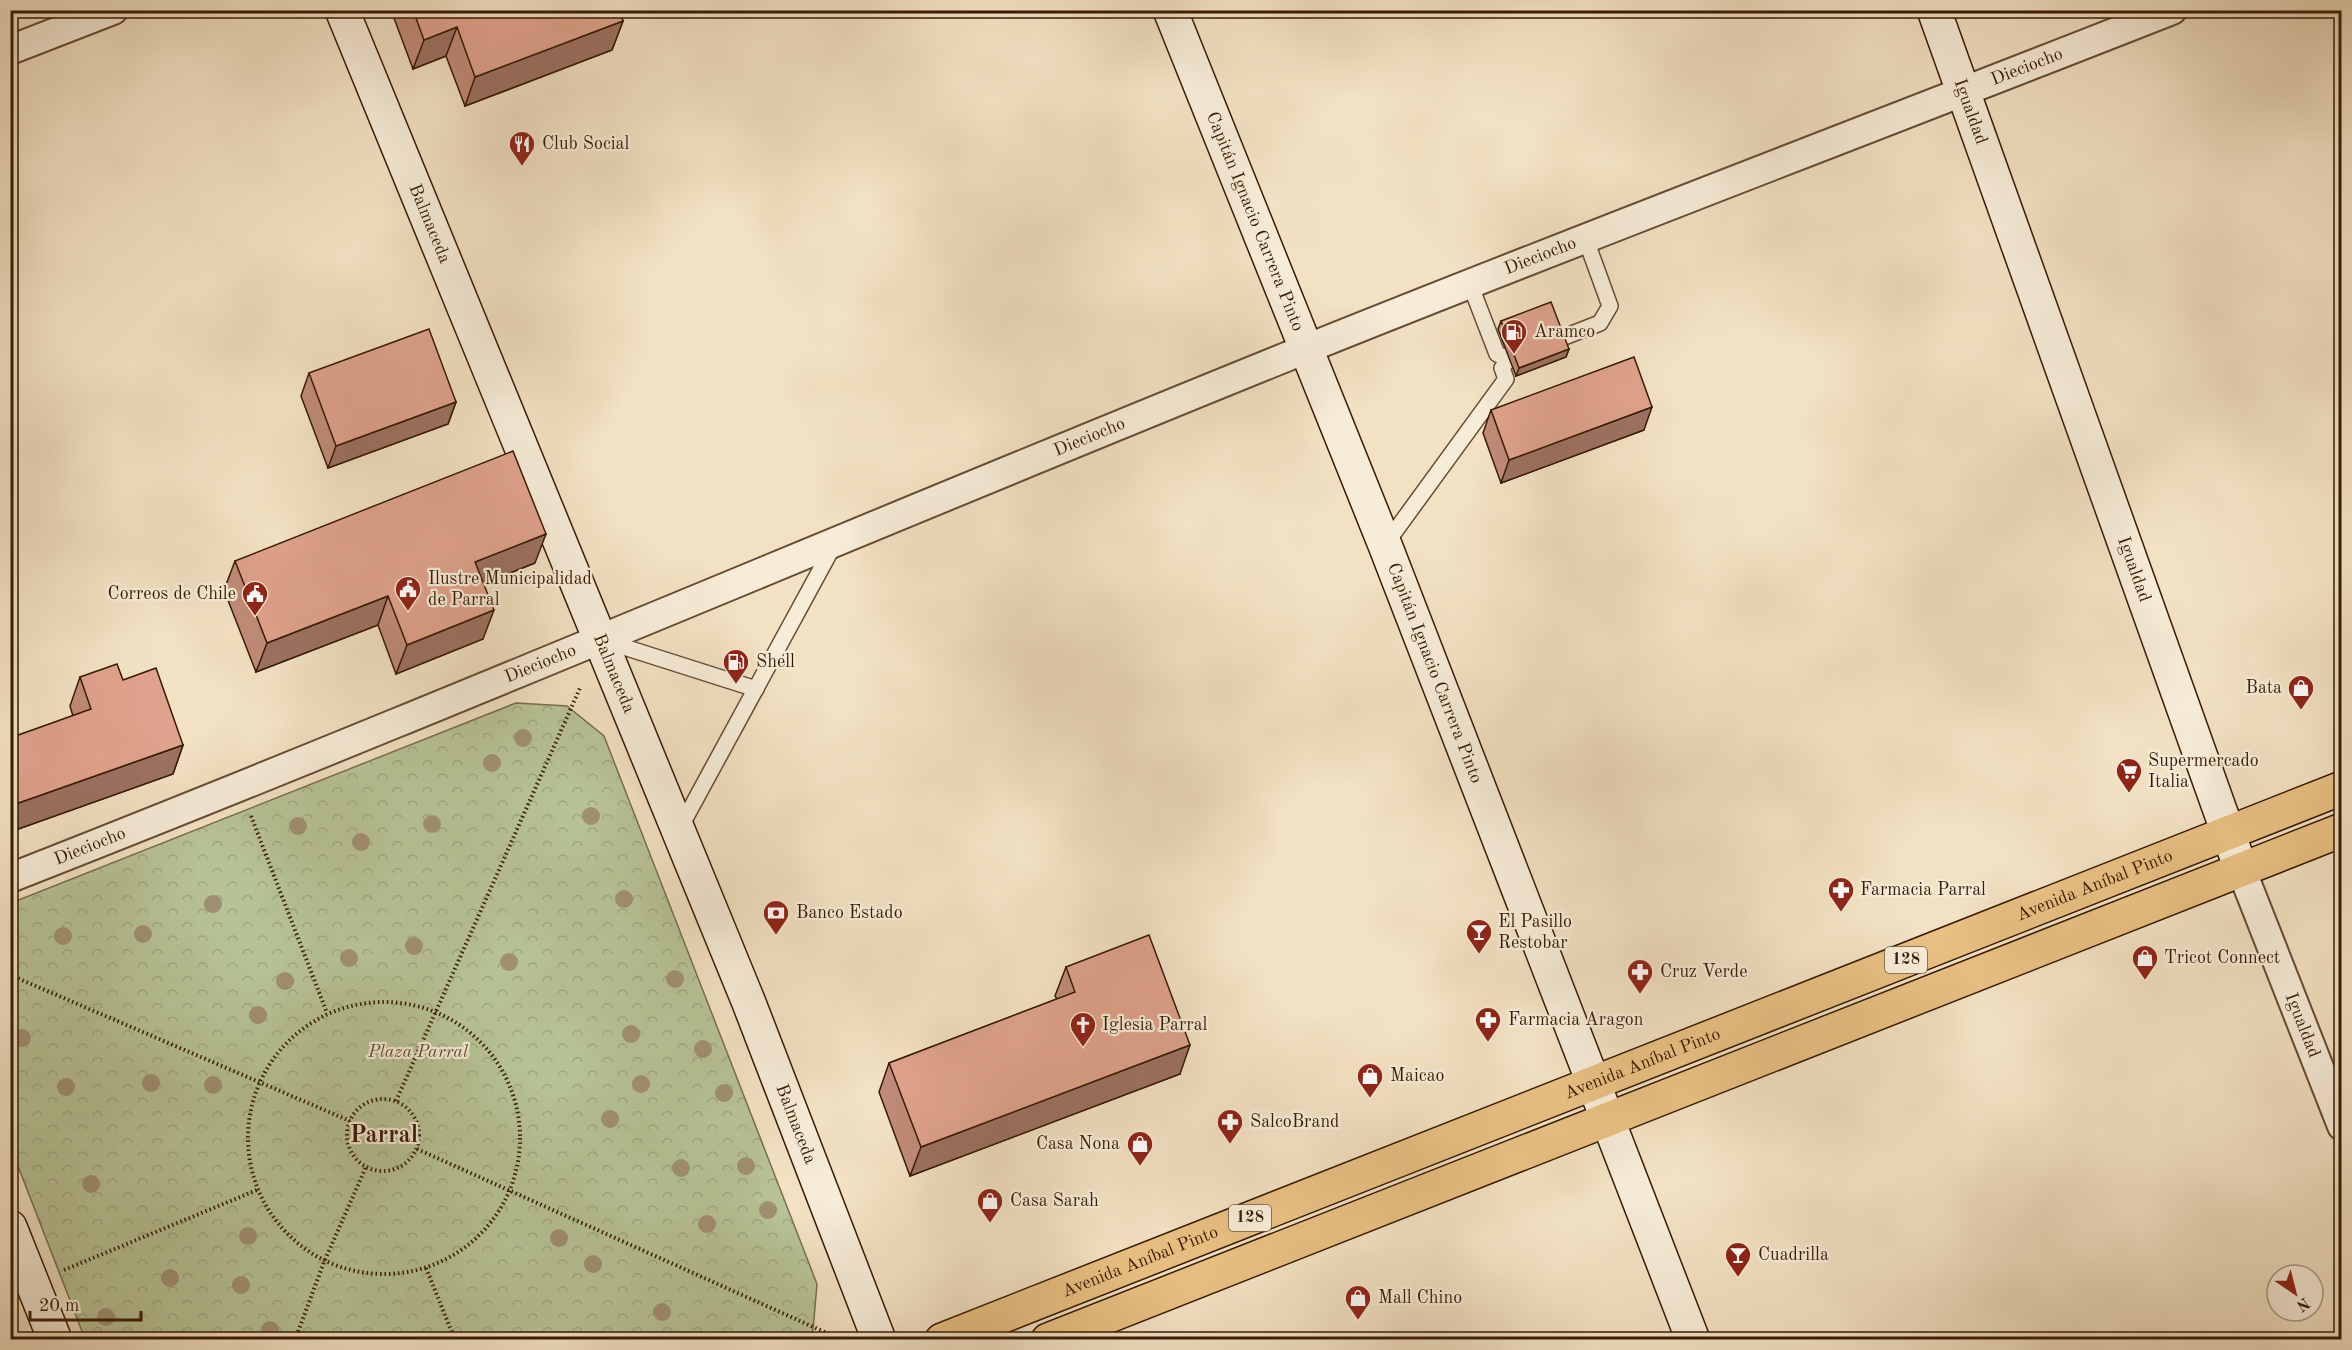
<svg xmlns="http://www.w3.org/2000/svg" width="2352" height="1350" font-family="'Old Standard TT',serif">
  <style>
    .park { fill: url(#park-crowns); stroke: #776e4c; stroke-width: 1.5 }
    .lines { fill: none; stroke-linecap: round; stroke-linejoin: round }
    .lane-casing { stroke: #664c33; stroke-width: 18 }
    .street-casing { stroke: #664c33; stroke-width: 32 }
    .secondary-casing { stroke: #371a03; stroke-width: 36 }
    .primary-casing { stroke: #371a03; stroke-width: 36 }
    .path { stroke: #371a03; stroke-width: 4; stroke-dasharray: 1.5 3; stroke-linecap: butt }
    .lane { stroke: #f7ecd8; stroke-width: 15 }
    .street { stroke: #f7ecd8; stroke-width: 28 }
    .secondary { stroke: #f7ecd8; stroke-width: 33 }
    .primary { stroke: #e9c082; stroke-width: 33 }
    .tree { fill: #a09072 }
    .wall { fill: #c08b78; stroke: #371a03; stroke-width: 1.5 }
    .shaded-wall { fill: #9c7162; stroke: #371a03; stroke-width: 1.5 }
    .building { fill: #dfa28c; stroke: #371a03; stroke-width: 1.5 }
    .labels { text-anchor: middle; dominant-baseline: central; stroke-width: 4.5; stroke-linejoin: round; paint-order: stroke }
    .shield { fill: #f7ecd8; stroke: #715943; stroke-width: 1.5 }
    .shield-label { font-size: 16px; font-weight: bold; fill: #371a03 }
    .street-label { font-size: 18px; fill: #371a03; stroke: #f7ecd8 }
    .poi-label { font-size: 18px; fill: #371a03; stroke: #f7ecd8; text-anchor: start }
    .park-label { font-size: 18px; font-style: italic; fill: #5d4d2f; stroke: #f7ecd8 }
    .district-label { font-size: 24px; font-weight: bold; fill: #371a03; stroke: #f7ecd8 }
  </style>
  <defs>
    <pattern id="park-crowns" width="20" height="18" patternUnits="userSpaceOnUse" patternTransform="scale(1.5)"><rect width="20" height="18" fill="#b7c396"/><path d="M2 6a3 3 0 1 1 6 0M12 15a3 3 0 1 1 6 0" fill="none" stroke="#9ea780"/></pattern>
  </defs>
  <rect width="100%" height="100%" fill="#f2e1c3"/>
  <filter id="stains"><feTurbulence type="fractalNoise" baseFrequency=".00333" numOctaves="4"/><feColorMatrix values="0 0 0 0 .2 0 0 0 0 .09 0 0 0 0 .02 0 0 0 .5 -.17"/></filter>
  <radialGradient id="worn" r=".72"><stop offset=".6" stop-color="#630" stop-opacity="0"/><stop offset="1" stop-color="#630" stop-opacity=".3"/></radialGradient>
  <path class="park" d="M516,703L567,706L604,736L817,1284L813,1330L806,1340L85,1339L11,1148V903Z"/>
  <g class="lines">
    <g class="lane-casing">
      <g id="lane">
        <path d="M1559,339L1600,323L1610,306L1586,240"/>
        <path d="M1385,545L1506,379L1502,368L1509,359L1497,354L1470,284"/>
        <path d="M602,640L756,689"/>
        <path d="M680,828L835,543"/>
      </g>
    </g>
    <g class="street-casing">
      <g id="street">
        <path d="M10,50L113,10"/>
        <path id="s1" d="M2241,869L2342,1126"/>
        <path id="s2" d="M10,878C446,707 877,522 1311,347C1597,232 1885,123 2172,10"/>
      </g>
    </g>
    <g class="secondary-casing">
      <g id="secondary">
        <path id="s3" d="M342,10L749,1003L879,1340"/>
        <path id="s4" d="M1170,10L1385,545L1693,1340"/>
        <path id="s5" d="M1934,10L2241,869"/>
        <path d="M10,1227L55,1340"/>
      </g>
    </g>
    <g class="primary-casing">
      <g id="primary">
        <path id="s6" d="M942,1340L2342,788"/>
        <path d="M1048,1340L2342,830"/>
      </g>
    </g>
    <g class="path">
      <path d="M251,816L327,1013"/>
      <path d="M10,975L350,1121"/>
      <circle cx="384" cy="1138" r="136"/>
      <circle cx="383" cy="1135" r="36"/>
      <path d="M396,1101L580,688"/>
      <path d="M417,1149L840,1339"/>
      <path d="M426,1268L455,1340"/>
      <path d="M64,1270L257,1190"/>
      <path d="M295,1340L324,1262L366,1167"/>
    </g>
    <use href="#lane" class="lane"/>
    <use href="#street" class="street"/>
    <use href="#secondary" class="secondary"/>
    <use href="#primary" class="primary"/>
  </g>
  <g class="tree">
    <circle cx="523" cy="738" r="9"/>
    <circle cx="492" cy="763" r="9"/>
    <circle cx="591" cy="816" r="9"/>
    <circle cx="432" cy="824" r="9"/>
    <circle cx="298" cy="826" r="9"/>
    <circle cx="361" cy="842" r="9"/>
    <circle cx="624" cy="899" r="9"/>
    <circle cx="213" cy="904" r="9"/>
    <circle cx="143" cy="934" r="9"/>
    <circle cx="63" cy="936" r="9"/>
    <circle cx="414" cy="946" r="9"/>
    <circle cx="349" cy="958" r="9"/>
    <circle cx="509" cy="962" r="9"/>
    <circle cx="675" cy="979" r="9"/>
    <circle cx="285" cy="981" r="9"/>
    <circle cx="258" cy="1015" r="9"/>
    <circle cx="631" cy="1034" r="9"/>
    <circle cx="22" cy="1038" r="9"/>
    <circle cx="703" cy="1049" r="9"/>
    <circle cx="151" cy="1083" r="9"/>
    <circle cx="641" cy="1084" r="9"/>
    <circle cx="213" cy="1085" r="9"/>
    <circle cx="66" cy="1087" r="9"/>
    <circle cx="724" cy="1093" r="9"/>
    <circle cx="610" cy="1119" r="9"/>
    <circle cx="746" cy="1166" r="9"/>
    <circle cx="681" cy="1168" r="9"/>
    <circle cx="91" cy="1184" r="9"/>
    <circle cx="768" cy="1210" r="9"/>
    <circle cx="707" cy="1224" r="9"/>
    <circle cx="248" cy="1236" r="9"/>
    <circle cx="559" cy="1238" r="9"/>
    <circle cx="593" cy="1264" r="9"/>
    <circle cx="170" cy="1278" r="9"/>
    <circle cx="241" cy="1285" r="9"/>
    <circle cx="662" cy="1312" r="9"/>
    <circle cx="106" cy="1317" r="9"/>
    <circle cx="270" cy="1330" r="9"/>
  </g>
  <g class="wall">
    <path d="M391,10H619L623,21L612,50L465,106L446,56L413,69Z"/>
    <path d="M1501,321L1569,349L1566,357L1516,376L1498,329Z"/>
    <path d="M309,373L456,402L448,424L328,468L301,396Z"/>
    <path d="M1491,410L1644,430L1501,483L1483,433Z"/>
    <path d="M235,561L535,563L483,584V639L396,674L378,625L256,672L224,590Z"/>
    <path d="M80,677L123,680L183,745L173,774L10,832V738L73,716L70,706Z"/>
    <path d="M1066,967L1180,1074L910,1176L879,1092L889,1063L1057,999L1055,996Z"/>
  </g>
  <g class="shaded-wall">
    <path d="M623,21L612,50L465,106L475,77Z"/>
    <path d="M457,27L446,56L413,69L424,40Z"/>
    <path d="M1569,349L1566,357L1516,376L1519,368Z"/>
    <path d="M456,402L448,424L328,468L336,446Z"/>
    <path d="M1652,407L1644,430L1501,483L1509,460Z"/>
    <path d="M546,534L535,563L464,591L475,562Z"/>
    <path d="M388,596L378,625L256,672L267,643Z"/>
    <path d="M494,610L483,639L396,674L407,645Z"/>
    <path d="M183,745L173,774L10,832V806Z"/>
    <path d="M1190,1045L1180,1074L910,1176L921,1147Z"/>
  </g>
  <g class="building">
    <path d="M413,10H619L623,21L475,77L457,27L424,40Z"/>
    <path d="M1551,302L1569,349L1519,368L1501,321Z"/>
    <path d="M429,329L456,402L336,446L309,373Z"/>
    <path d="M1634,357L1652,407L1509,460L1491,410Z"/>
    <path d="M513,451L546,534L475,562L494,610L407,645L388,596L267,643L235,561Z"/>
    <path d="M117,664L123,680L156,668L183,745L10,806V738L91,709L80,677Z"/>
    <path d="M1149,935L1190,1045L921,1147L889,1063L1075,992L1066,967Z"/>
  </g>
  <defs>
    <g id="restaurant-pin" transform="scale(1.35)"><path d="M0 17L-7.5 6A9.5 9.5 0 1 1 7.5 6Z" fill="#8f2418" stroke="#f7ecd8"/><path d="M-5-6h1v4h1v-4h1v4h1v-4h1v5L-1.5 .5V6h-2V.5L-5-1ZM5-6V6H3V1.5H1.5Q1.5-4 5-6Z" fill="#fff"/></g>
    <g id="fuel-pin" transform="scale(1.35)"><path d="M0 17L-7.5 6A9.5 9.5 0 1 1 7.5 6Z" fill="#8f2418" stroke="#f7ecd8"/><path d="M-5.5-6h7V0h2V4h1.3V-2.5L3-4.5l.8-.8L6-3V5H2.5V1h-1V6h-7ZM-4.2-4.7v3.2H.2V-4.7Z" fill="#fff"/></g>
    <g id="civic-pin" transform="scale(1.35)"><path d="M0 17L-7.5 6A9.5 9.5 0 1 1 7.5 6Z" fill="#8f2418" stroke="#f7ecd8"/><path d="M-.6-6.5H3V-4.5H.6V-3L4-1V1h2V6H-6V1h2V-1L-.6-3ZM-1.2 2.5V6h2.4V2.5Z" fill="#fff"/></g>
    <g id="shop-pin" transform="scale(1.35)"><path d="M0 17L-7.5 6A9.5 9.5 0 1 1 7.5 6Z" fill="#8f2418" stroke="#f7ecd8"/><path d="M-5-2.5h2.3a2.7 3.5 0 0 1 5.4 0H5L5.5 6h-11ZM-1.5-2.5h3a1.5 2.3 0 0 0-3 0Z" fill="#fff"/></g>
    <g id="supermarket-pin" transform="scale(1.35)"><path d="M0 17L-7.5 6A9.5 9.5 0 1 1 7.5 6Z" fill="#8f2418" stroke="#f7ecd8"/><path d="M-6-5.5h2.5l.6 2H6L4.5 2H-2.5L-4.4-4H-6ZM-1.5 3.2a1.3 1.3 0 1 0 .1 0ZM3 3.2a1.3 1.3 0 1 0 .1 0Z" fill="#fff"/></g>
    <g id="pharmacy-pin" transform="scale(1.35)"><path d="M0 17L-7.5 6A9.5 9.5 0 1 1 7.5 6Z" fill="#8f2418" stroke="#f7ecd8"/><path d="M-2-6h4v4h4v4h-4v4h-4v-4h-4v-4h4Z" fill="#fff"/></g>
    <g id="bank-pin" transform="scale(1.35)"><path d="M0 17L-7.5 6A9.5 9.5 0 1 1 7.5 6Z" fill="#8f2418" stroke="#f7ecd8"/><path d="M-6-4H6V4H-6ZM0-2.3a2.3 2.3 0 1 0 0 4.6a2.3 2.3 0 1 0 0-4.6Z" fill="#fff"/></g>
    <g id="bar-pin" transform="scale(1.35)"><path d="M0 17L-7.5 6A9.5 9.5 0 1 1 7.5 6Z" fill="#8f2418" stroke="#f7ecd8"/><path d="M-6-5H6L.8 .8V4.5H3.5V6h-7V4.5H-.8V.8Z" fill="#fff"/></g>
    <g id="church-pin" transform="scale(1.35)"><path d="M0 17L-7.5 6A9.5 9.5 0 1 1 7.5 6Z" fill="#8f2418" stroke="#f7ecd8"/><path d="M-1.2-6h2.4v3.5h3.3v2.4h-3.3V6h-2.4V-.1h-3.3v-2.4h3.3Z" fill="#fff"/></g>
  </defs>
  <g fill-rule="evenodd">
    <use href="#restaurant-pin" x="522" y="144"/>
    <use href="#fuel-pin" x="1514" y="332"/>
    <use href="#civic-pin" x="408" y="589"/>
    <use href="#civic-pin" x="255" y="594"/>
    <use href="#fuel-pin" x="736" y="662"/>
    <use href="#shop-pin" x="2301" y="688"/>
    <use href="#supermarket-pin" x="2129" y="771"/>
    <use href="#pharmacy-pin" x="1841" y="890"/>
    <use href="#bank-pin" x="776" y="913"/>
    <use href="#bar-pin" x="1479" y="932"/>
    <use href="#shop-pin" x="2145" y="958"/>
    <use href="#pharmacy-pin" x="1640" y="972"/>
    <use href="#pharmacy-pin" x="1488" y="1020"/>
    <use href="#church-pin" x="1083" y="1025"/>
    <use href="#shop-pin" x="1370" y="1076"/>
    <use href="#pharmacy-pin" x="1230" y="1122"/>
    <use href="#shop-pin" x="1140" y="1144"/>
    <use href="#shop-pin" x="990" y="1201"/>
    <use href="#bar-pin" x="1738" y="1255"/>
    <use href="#shop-pin" x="1358" y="1298"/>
  </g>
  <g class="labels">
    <g class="shield">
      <rect x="1885" y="947" width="42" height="26" rx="4.5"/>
      <rect x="1229" y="1205" width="42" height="26" rx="4.5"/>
    </g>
    <g class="shield-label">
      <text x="1906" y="960">128</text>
      <text x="1250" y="1218">128</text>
    </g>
    <g class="street-label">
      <text stroke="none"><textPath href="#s2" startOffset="2174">Dieciocho</textPath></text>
      <text stroke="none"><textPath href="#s5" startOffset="108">Igualdad</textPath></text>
      <text stroke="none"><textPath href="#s4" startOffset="228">Capitán Ignacio Carrera Pinto</textPath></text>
      <text stroke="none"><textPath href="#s3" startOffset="231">Balmaceda</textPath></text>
      <text stroke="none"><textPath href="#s2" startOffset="1652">Dieciocho</textPath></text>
      <text stroke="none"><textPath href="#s2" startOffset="1166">Dieciocho</textPath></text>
      <text stroke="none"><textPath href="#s5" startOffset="594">Igualdad</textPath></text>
      <text stroke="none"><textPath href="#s2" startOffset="572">Dieciocho</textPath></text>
      <text stroke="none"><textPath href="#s3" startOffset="717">Balmaceda</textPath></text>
      <text stroke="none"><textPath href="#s4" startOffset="714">Capitán Ignacio Carrera Pinto</textPath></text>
      <text stroke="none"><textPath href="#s2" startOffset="86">Dieciocho</textPath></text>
      <text stroke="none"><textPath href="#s6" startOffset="1239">Avenida Aníbal Pinto</textPath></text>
      <text stroke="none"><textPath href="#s1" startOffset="168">Igualdad</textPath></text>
      <text stroke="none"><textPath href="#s6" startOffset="753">Avenida Aníbal Pinto</textPath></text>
      <text stroke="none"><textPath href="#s3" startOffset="1203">Balmaceda</textPath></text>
      <text stroke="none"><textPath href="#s6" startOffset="213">Avenida Aníbal Pinto</textPath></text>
    </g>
    <g class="poi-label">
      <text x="542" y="144">Club Social</text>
      <text x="1534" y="332">Aramco</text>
      <text x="428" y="579">Ilustre Municipalidad<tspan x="428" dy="21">de Parral</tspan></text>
      <text x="236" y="594" text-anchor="end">Correos de Chile</text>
      <text x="756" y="662">Shell</text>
      <text x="2282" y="688" text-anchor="end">Bata</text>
      <text x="2148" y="761">Supermercado<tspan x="2148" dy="21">Italia</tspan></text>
      <text x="1860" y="890">Farmacia Parral</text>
      <text x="796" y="913">Banco Estado</text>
      <text x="1498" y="922">El Pasillo<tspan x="1498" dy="21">Restobar</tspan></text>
      <text x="2164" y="958">Tricot Connect</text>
      <text x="1660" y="972">Cruz Verde</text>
      <text x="1508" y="1020">Farmacia Aragon</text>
      <text x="1102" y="1025">Iglesia Parral</text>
      <text x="1390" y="1076">Maicao</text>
      <text x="1250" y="1122">SalcoBrand</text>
      <text x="1120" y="1144" text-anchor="end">Casa Nona</text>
      <text x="1010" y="1201">Casa Sarah</text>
      <text x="1758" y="1255">Cuadrilla</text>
      <text x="1378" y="1298">Mall Chino</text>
    </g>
    <g class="park-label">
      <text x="418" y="1052">Plaza Parral</text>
    </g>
    <g class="district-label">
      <text x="384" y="1136">Parral</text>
    </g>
  </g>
  <rect width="2352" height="1350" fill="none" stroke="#f2e1c3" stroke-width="36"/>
  <rect x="12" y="12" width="2328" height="1326" fill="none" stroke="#371a03" stroke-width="3"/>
  <rect x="18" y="18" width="2316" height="1314" fill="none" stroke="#371a03" stroke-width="1.5"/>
  <g transform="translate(2295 1293) rotate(145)"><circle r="28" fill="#f7ecd8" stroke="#aa9883" stroke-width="1.5"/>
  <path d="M0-4.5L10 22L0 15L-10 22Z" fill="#8f2418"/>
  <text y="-9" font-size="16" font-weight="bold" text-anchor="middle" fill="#371a03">N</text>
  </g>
  <path d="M30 1311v9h111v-9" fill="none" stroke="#371a03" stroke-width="3"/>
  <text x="39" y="1311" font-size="18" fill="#371a03" stroke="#f7ecd8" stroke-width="4.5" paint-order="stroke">20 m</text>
  <rect width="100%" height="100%" filter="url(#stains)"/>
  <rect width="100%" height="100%" fill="url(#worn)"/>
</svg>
